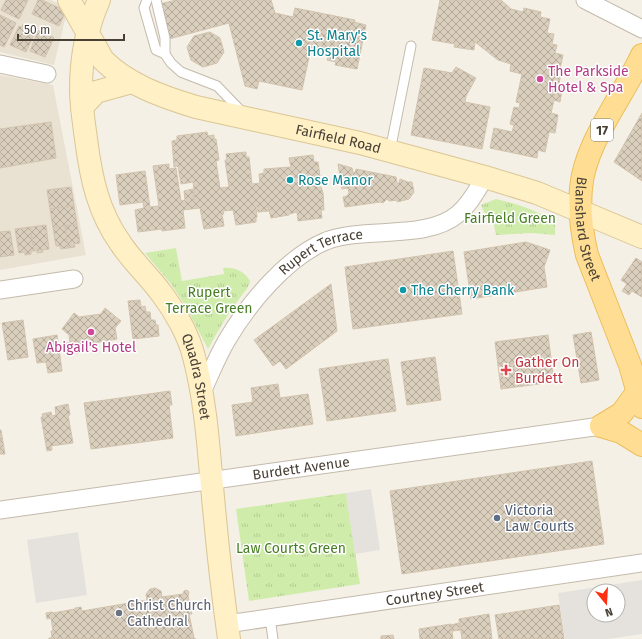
<svg xmlns="http://www.w3.org/2000/svg" width="642" height="639" font-family="'Fira Sans',sans-serif">
  <style>
    .residential { fill: #e9e2d3 }
    .grass { fill: url(#grass-tufts) }
    .parking { fill: #e5e2de; fill-rule: evenodd }
    .building { fill: url(#building-cross-hatch); stroke: #d2c3ad }
    .lines { fill: none; stroke-linecap: round; stroke-linejoin: round }
    .lane-casing { stroke: #c4baab; stroke-width: 11 }
    .street-casing { stroke: #c4baab; stroke-width: 19 }
    .secondary-casing { stroke: #dbc694; stroke-width: 24 }
    .primary-casing { stroke: #edbe5b; stroke-width: 24 }
    .lane { stroke: #fff; stroke-width: 9 }
    .street { stroke: #fff; stroke-width: 17 }
    .secondary { stroke: #fff0c5; stroke-width: 22 }
    .primary { stroke: #ffde94; stroke-width: 22 }
    .culture-dot { fill: #0f9aa8; stroke: #fff; stroke-width: 1.5 }
    .hotel-dot { fill: #d1479c; stroke: #fff; stroke-width: 1.5 }
    .health-dot { fill: #e0444e; stroke: #fff; stroke-width: 1.5 }
    .service-dot { fill: #5c6f8a; stroke: #fff; stroke-width: 1.5 }
    .worship-dot { fill: #6b7280; stroke: #fff; stroke-width: 1.5 }
    .labels { text-anchor: middle; dominant-baseline: central; stroke-width: 3; stroke-linejoin: round; paint-order: stroke }
    .shield { fill: #fff; stroke: #7f7972; stroke-width: 1 }
    .shield-label { font-size: 13px; font-weight: bold; fill: #484035 }
    .culture-label { font-size: 14px; fill: #0d838f; stroke: #fff; text-anchor: start }
    .hotel-label { font-size: 14px; fill: #b23c85; stroke: #fff; text-anchor: start }
    .street-label { font-size: 14px; fill: #484035; stroke: #fff }
    .park-label { font-size: 14px; fill: #477e23; stroke: #fff }
    .health-label { font-size: 14px; fill: #be3a42; stroke: #fff; text-anchor: start }
    .service-label { font-size: 14px; fill: #4e5e75; stroke: #fff; text-anchor: start }
    .worship-label { font-size: 14px; fill: #5b616d; stroke: #fff; text-anchor: start }
  </style>
  <defs>
    <pattern id="grass-tufts" width="24" height="20" patternUnits="userSpaceOnUse"><rect width="24" height="20" fill="#d0ecab"/><path d="M3 7l-1-3M5 7V3M7 7l1-3M15 17l-1-3M17 17v-4M19 17l1-3" fill="none" stroke="#b4cb94"/></pattern>
    <pattern id="building-cross-hatch" width="8" height="8" patternUnits="userSpaceOnUse"><rect width="8" height="8" fill="#dacebd"/><path d="M0 0l8 8M0 8l8-8" fill="none" stroke="#b3a99a"/></pattern>
  </defs>
  <rect width="100%" height="100%" fill="#f4f0e6"/>
  <g class="residential">
    <path d="M0,0H51L68,8L54,65L0,52Z"/>
    <path d="M0,75L53,85L86,255L0,270Z"/>
  </g>
  <g class="grass">
    <path d="M496,199C517,204 539,210 555,224V235L532,233L496,235L493,221L484,212L481,205Z"/>
    <path d="M176,248L182,281L224,274L223,268C235,267 244,271 250,281C249,287 245,291 242,295C229,312 218,330 208,349L185,305L171,284L145,253Z"/>
    <path d="M346,493L360,584L249,601L236,509Z"/>
  </g>
  <g class="parking">
    <path d="M371,489L380,550L355,554L346,493Z"/>
    <path d="M78,532L87,595L36,603L27,540Z"/>
    <path d="M642,580V634L608,639H565L558,593ZM594,591H618V615H594Z"/>
  </g>
  <g class="building">
    <path d="M6,0H28L19,19L1,10Z"/>
    <path d="M38,0H42L66,11L59,26L32,14Z"/>
    <path d="M176,0H271L275,13L293,17L295,8L355,20L354,22L366,25L357,69L335,65L336,62L327,60L329,55L321,53L322,50L311,48L302,90L259,81L257,89L245,86L229,23L169,39L160,4Z"/>
    <path d="M440,0H501L511,9L523,12L524,8L541,12L540,17L550,19L547,33L554,34L552,44L557,45L555,53L563,55L559,73H561L559,84H563L560,102L554,100L551,113L558,115L555,133L549,132L545,152L538,150L537,158L490,148L494,128L512,132L514,125L510,124L514,107L519,108L520,103L516,102L522,74L510,71L511,64L498,60L475,42L474,50L454,47L455,44L432,40Z"/>
    <path d="M0,15L16,23L4,47L0,45Z"/>
    <path d="M23,24L36,30L26,52L10,45L19,26L22,27Z"/>
    <path d="M42,30L54,38L45,57L30,51L38,31Z"/>
    <path d="M210,32L220,38L224,52L217,63L203,67L191,60L187,47L194,36Z"/>
    <path d="M456,67L476,78L466,96L465,102L490,107L482,149L411,135L424,68L452,73Z"/>
    <path d="M642,113V181L614,162Z"/>
    <path d="M51,122L56,158L0,168V129Z"/>
    <path d="M207,132L208,136L214,135V139H216L219,160L216,161L220,188L229,187L225,160H227L226,154L246,152V157H249L252,184L260,183L259,174L264,173V169L291,167L289,158L313,155L314,162H318L319,169L321,185L317,186V187H321L323,193L324,210H321L322,218L298,221L297,212L289,214V215L271,218L268,206L269,211L258,212L257,207H256L257,217L256,218V222L236,225L233,210L223,211L224,214H222L224,226L204,229L200,208L183,210L185,228L162,231V229L138,232L135,210L144,208L143,202L120,205L116,175L145,171L150,207L159,206L153,166L169,164V169L176,168L181,201L185,200L184,191L193,189L194,199H195L193,182L181,184L178,166L174,167L172,141L177,140V136Z"/>
    <path d="M338,164L352,168L353,172L355,173L356,169L396,177L397,183H399L400,179L408,182H412L414,192L409,199L397,202L398,200L389,201L387,199L383,203L380,202L345,207L343,197L347,196L349,193L348,188L342,189Z"/>
    <path d="M71,187L74,206L50,209L47,190Z"/>
    <path d="M74,206L77,224L53,228L50,209Z"/>
    <path d="M77,224L80,243L74,244L75,247L68,248L65,226Z"/>
    <path d="M46,225L49,249L42,250L43,252L37,253V250L34,251L30,227Z"/>
    <path d="M65,226L68,248L61,249L60,246H56L53,228Z"/>
    <path d="M30,227L34,251H31V254L25,255V252L19,253L15,229Z"/>
    <path d="M10,231L14,255L0,257V232Z"/>
    <path d="M526,242L550,250L544,267L547,287L471,299L464,252Z"/>
    <path d="M453,251L462,314L353,329L345,267Z"/>
    <path d="M636,258L642,262V297L632,291L629,295L622,291L627,284L621,280Z"/>
    <path d="M331,284L337,331L286,369L280,361L273,366L254,340Z"/>
    <path d="M140,300L141,307L145,306L146,312H150L151,320H155L156,325H158L159,336L133,339L128,301Z"/>
    <path d="M105,308L121,321L115,328L117,339L88,344V343L81,344L82,351L79,353H68L66,343H70L69,335L62,329L74,313L79,317L101,314Z"/>
    <path d="M23,320L28,357L8,360L2,323Z"/>
    <path d="M591,332L599,380L581,383L573,335Z"/>
    <path d="M57,335L62,371L48,373L46,362L37,363L33,339Z"/>
    <path d="M548,335L551,358L498,365L495,342Z"/>
    <path d="M435,357L441,400L407,405L401,362Z"/>
    <path d="M551,358L554,382L501,389L498,365Z"/>
    <path d="M388,359L396,411L327,421L319,369Z"/>
    <path d="M278,384L280,398L308,394L313,424L236,436L232,405L253,402L251,388Z"/>
    <path d="M170,391L172,405H169L173,438L91,449L84,403Z"/>
    <path d="M68,404L70,415H68L73,443L51,446L52,450L47,451L41,417H43L42,414L51,412L52,416L56,415L55,407Z"/>
    <path d="M0,430H1L5,454H0Z"/>
    <path d="M592,461L604,544L402,574L390,491Z"/>
    <path d="M155,588L161,591L162,597L183,594L184,591L187,590L189,592L188,596L192,614H189L194,638L196,639H48L52,637L51,631H53L51,618L47,619L46,613L52,612L53,613L75,609V608L81,607L82,611L147,600L146,594L150,589Z"/>
    <path d="M559,605L564,639H499L495,615Z"/>
    <path d="M489,614L492,639H462L459,619Z"/>
    <path d="M459,623L460,630L452,631L451,625Z"/>
    <path d="M451,624L453,639H420L419,629Z"/>
    <path d="M393,635L394,639H381V636Z"/>
  </g>
  <g class="lines">
    <g class="lane-casing">
      <g id="lane">
        <path d="M147,0L144,8L156,50L165,54"/>
        <path d="M156,0L165,38V54L171,63L181,72L217,86L244,114"/>
        <path d="M390,151L411,46"/>
        <path d="M270,618L273,639"/>
      </g>
    </g>
    <g class="street-casing">
      <g id="street">
        <path d="M585,0L642,29"/>
        <path d="M0,64L47,74"/>
        <path d="M0,290L74,279"/>
        <path id="s1" d="M202,392C210,375 217,357 227,340C248,304 287,257 326,241C365,226 426,241 458,214C470,204 477,190 485,177"/>
        <path id="s2" d="M0,510L601,426"/>
        <path id="s3" d="M227,624L642,563"/>
      </g>
    </g>
    <g class="secondary-casing">
      <g id="secondary">
        <path id="s4" d="M69,0L103,60C128,85 163,97 196,107L360,143L485,177L537,193L642,237"/>
        <path id="s5" d="M99,0C87,27 81,59 81,89C81,106 84,123 86,139C91,178 98,212 121,244C133,262 149,276 162,294C175,311 189,336 194,357C207,406 209,457 214,508C218,552 223,596 229,639"/>
        <path d="M82,107L96,92L132,82"/>
      </g>
    </g>
    <g class="primary-casing">
      <g id="primary">
        <path id="s6" d="M642,55C623,97 585,142 581,188C579,210 582,234 587,255L630,365L642,407"/>
        <path d="M601,426L622,413L638,391"/>
        <path d="M601,426L621,432L642,445"/>
      </g>
    </g>
    <use href="#lane" class="lane"/>
    <use href="#street" class="street"/>
    <use href="#secondary" class="secondary"/>
    <use href="#primary" class="primary"/>
  </g>
  <g class="culture-dot">
    <circle cx="299" cy="43" r="4"/>
    <circle cx="290" cy="180" r="4"/>
    <circle cx="403" cy="290" r="4"/>
  </g>
  <g class="hotel-dot">
    <circle cx="540" cy="79" r="4"/>
    <circle cx="91" cy="332" r="4"/>
  </g>
  <path class="health-dot" d="M504 364h4v4h4v4h-4v4h-4v-4h-4v-4h4z"/>
  <circle class="service-dot" cx="497" cy="518" r="4"/>
  <circle class="worship-dot" cx="119" cy="613" r="4"/>
  <g class="labels">
    <rect class="shield" x="591" y="119" width="22" height="22" rx="3"/>
    <g class="shield-label">
      <text x="602" y="130">17</text>
    </g>
    <g class="culture-label">
      <text x="307" y="35">St. Mary's<tspan x="307" dy="16">Hospital</tspan></text>
      <text x="298" y="180">Rose Manor</text>
      <text x="411" y="290">The Cherry Bank</text>
    </g>
    <g class="hotel-label">
      <text x="548" y="71">The Parkside<tspan x="548" dy="16">Hotel &amp; Spa</tspan></text>
      <text x="91" y="347" text-anchor="middle">Abigail's Hotel</text>
    </g>
    <g class="street-label">
      <text stroke="none"><textPath href="#s4" startOffset="320">Fairfield Road</textPath></text>
      <text stroke="none"><textPath href="#s6" startOffset="189">Blanshard Street</textPath></text>
      <text stroke="none"><textPath href="#s1" startOffset="191">Rupert Terrace</textPath></text>
      <text stroke="none"><textPath href="#s5" startOffset="409">Quadra Street</textPath></text>
      <text stroke="none"><textPath href="#s2" startOffset="304">Burdett Avenue</textPath></text>
      <text stroke="none"><textPath href="#s3" startOffset="210">Courtney Street</textPath></text>
    </g>
    <g class="park-label">
      <text x="510" y="218">Fairfield Green</text>
      <text x="209" y="292">Rupert<tspan x="209" dy="16">Terrace Green</tspan></text>
      <text x="291" y="548">Law Courts Green</text>
    </g>
    <g class="health-label">
      <text x="515" y="362">Gather On<tspan x="515" dy="16">Burdett</tspan></text>
    </g>
    <g class="service-label">
      <text x="505" y="510">Victoria<tspan x="505" dy="16">Law Courts</tspan></text>
    </g>
    <g class="worship-label">
      <text x="127" y="605">Christ Church<tspan x="127" dy="16">Cathedral</tspan></text>
    </g>
  </g>
  <g transform="translate(606 603) rotate(162)"><circle r="19" fill="#ffffff" stroke="#b6b3ae"/>
  <path d="M0-3L7 15L0 10L-7 15Z" fill="#ff3112"/>
  <text y="-6" font-size="11" font-weight="bold" text-anchor="middle" fill="#484035">N</text>
  </g>
  <path d="M18 34v6h106v-6" fill="none" stroke="#484035" stroke-width="2"/>
  <text x="24" y="34" font-size="12" fill="#484035" stroke="#ffffff" stroke-width="3" paint-order="stroke">50 m</text>
</svg>
